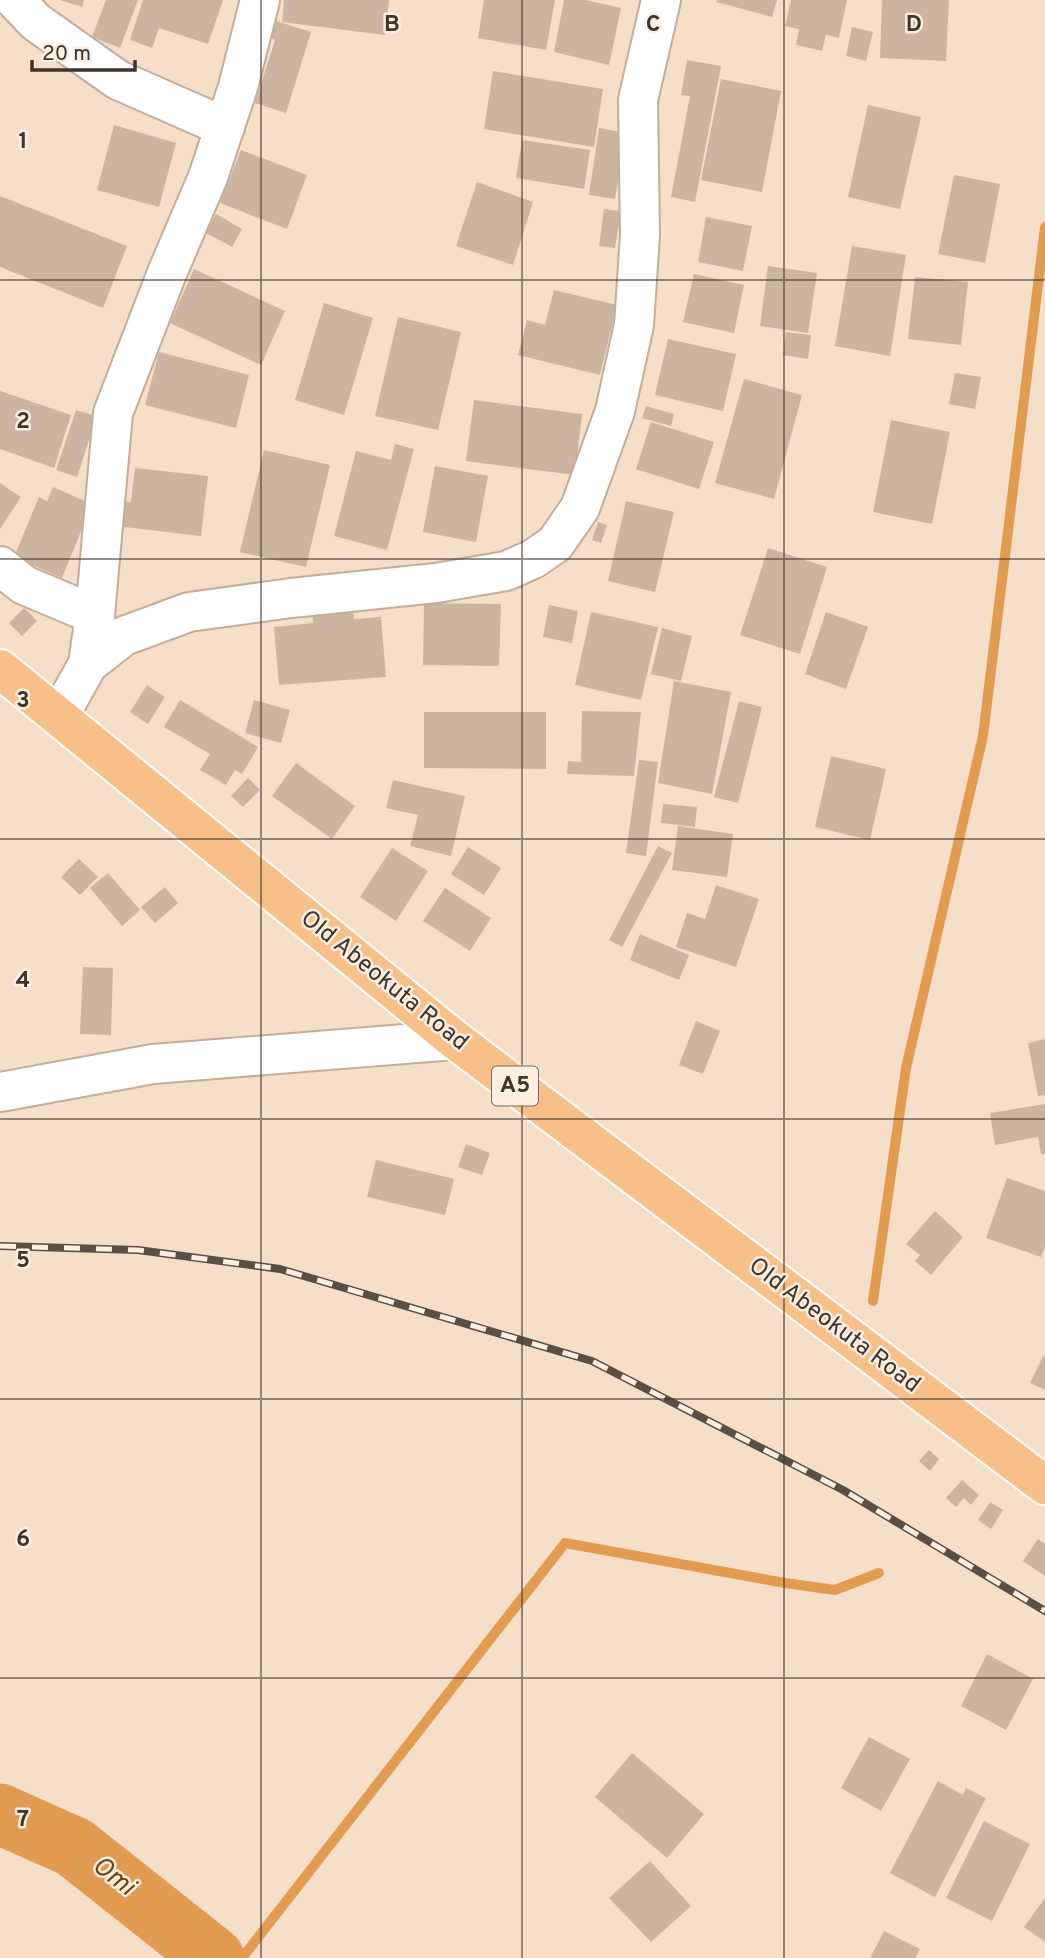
<svg xmlns="http://www.w3.org/2000/svg" width="1045" height="1958" font-family="Overpass,sans-serif">
  <style>
    .lines { fill: none; stroke-linecap: round; stroke-linejoin: round }
    .stream { stroke: #e19c52; stroke-width: 10 }
    .river { stroke: #e19c52; stroke-width: 61 }
    .building { fill: #ccb5a0 }
    .minor-casing { stroke: #c5ae99; stroke-width: 42 }
    .highway-casing { stroke: #fff; stroke-width: 42 }
    .minor { stroke: #fff; stroke-width: 38 }
    .highway { stroke: #f8c089; stroke-width: 38 }
    .rail-casing { stroke: #5a4f45; stroke-width: 8 }
    .rail { stroke: #fceee1; stroke-width: 5; stroke-dasharray: 16; stroke-linecap: butt }
    .grid { fill: none; stroke: #3e352d; stroke-width: 2; stroke-opacity: 0.55 }
    .labels { text-anchor: middle; dominant-baseline: central; stroke-width: 5; stroke-linejoin: round; paint-order: stroke }
    .shield { fill: #fceee1; stroke: #776c63; stroke-width: 2 }
    .shield-label { font-size: 23px; font-weight: bold; fill: #3e352d }
    .street-label { font-size: 24px; fill: #3e352d; stroke: #fceee1 }
    .water-label { font-size: 26px; font-style: italic; fill: #714309; stroke: #fceee1 }
    .grid-label { font-size: 23px; text-anchor: middle; font-weight: bold; fill: #3e352d; stroke: #fceee1; stroke-width: 5; stroke-linejoin: round; paint-order: stroke }
  </style>
  <rect width="100%" height="100%" fill="#f6dfc9"/>
  <g class="lines">
    <g class="stream">
      <path d="M873,1301L906,1068L983,736L1045,227"/>
      <path d="M242,1958L565,1543L785,1583L835,1590L879,1573"/>
    </g>
    <path class="river" d="M0,1814L74,1847L214,1958"/>
  </g>
  <g class="building">
    <path d="M60,0H84L82,7Z"/>
    <path d="M106,0H138L120,48L92,37Z"/>
    <path d="M143,0H223L208,44L159,28L152,48L130,40Z"/>
    <path d="M284,0H389L385,35L282,22Z"/>
    <path d="M484,0H555L546,50L478,38Z"/>
    <path d="M564,0H585L621,8L609,65L554,52Z"/>
    <path d="M717,0H777L772,17L716,2Z"/>
    <path d="M791,0H847L839,38L826,35L822,51L796,45L799,29L785,26Z"/>
    <path d="M882,0H949L946,61L880,58Z"/>
    <path d="M270,19L311,32L286,113L255,103L275,40L264,36Z"/>
    <path d="M852,27L873,32L866,61L846,56Z"/>
    <path d="M687,60L721,66L695,202L671,197L690,96L681,95Z"/>
    <path d="M493,71L603,89L594,147L484,129Z"/>
    <path d="M721,79L781,91L762,192L701,180Z"/>
    <path d="M868,105L921,117L900,209L848,197Z"/>
    <path d="M114,125L176,143L159,207L97,190Z"/>
    <path d="M599,128L626,133L615,199L589,195Z"/>
    <path d="M522,140L590,150L584,189L516,178Z"/>
    <path d="M241,150L307,175L287,229L220,203Z"/>
    <path d="M954,175L1000,184L985,263L938,254Z"/>
    <path d="M477,182L533,202L513,265L456,246Z"/>
    <path d="M0,196L127,246L103,308L0,267Z"/>
    <path d="M604,209L621,211L615,248L599,246Z"/>
    <path d="M216,214L242,229L232,247L206,233Z"/>
    <path d="M706,217L752,226L743,271L698,262Z"/>
    <path d="M852,246L906,255L890,356L835,346Z"/>
    <path d="M768,266L817,273L808,333L760,326Z"/>
    <path d="M194,269L285,311L261,365L170,323Z"/>
    <path d="M694,274L744,285L734,333L683,322Z"/>
    <path d="M915,277L968,282L961,345L908,339Z"/>
    <path d="M554,290L617,305L600,375L518,355L527,320L545,325Z"/>
    <path d="M324,303L373,318L344,415L295,400Z"/>
    <path d="M398,317L461,332L438,430L375,416Z"/>
    <path d="M786,332L811,335L808,359L783,355Z"/>
    <path d="M668,339L736,354L723,411L655,395Z"/>
    <path d="M159,352L249,375L236,428L145,405Z"/>
    <path d="M955,373L981,377L975,409L949,404Z"/>
    <path d="M744,379L802,395L774,499L715,483Z"/>
    <path d="M0,391L71,415L54,468L0,449Z"/>
    <path d="M474,400L582,414L575,475L466,461Z"/>
    <path d="M646,406L674,414L671,426L642,418Z"/>
    <path d="M76,410L97,416L77,477L56,470Z"/>
    <path d="M891,420L950,432L932,524L873,512Z"/>
    <path d="M651,422L714,442L699,489L636,469Z"/>
    <path d="M395,444L414,449L387,550L334,536L356,451L391,460Z"/>
    <path d="M264,450L330,465L306,567L240,552Z"/>
    <path d="M435,466L488,476L476,542L423,532Z"/>
    <path d="M135,468L208,476L201,536L107,525L110,500L131,502Z"/>
    <path d="M0,483L21,497L0,529Z"/>
    <path d="M53,487L92,504L62,578L14,557L39,497L47,501Z"/>
    <path d="M626,501L674,512L655,592L608,581Z"/>
    <path d="M598,522L607,525L601,543L592,540Z"/>
    <path d="M768,548L827,567L800,654L740,635Z"/>
    <path d="M424,603L501,604L499,666L423,665Z"/>
    <path d="M549,605L578,611L572,643L543,637Z"/>
    <path d="M353,607L354,619L381,617L386,677L279,685L274,627L313,623L312,611Z"/>
    <path d="M24,608L37,621L22,636L9,623Z"/>
    <path d="M591,612L658,627L641,700L575,685Z"/>
    <path d="M826,612L868,627L846,689L805,674Z"/>
    <path d="M662,628L692,636L681,681L651,674Z"/>
    <path d="M674,681L731,692L712,794L658,783Z"/>
    <path d="M147,685L165,697L148,724L130,712Z"/>
    <path d="M180,700L258,747L242,774L235,770L226,785L200,770L210,754L164,727Z"/>
    <path d="M254,700L290,710L281,743L245,733Z"/>
    <path d="M739,701L762,707L738,803L714,797Z"/>
    <path d="M582,711L641,712L634,776L567,774L568,761L581,762Z"/>
    <path d="M424,712H546V769L424,768Z"/>
    <path d="M831,756L886,769L870,840L815,827Z"/>
    <path d="M639,760L658,762L646,856L626,853Z"/>
    <path d="M296,763L355,806L332,839L272,796Z"/>
    <path d="M248,778L260,790L243,807L231,796Z"/>
    <path d="M393,780L465,796L451,856L410,846L418,815L386,808Z"/>
    <path d="M663,804L697,807L695,827L661,823Z"/>
    <path d="M678,826L733,834L727,877L672,870Z"/>
    <path d="M658,846L672,853L622,947L609,940Z"/>
    <path d="M468,847L501,868L484,895L451,874Z"/>
    <path d="M392,848L428,871L396,921L360,897Z"/>
    <path d="M79,859L98,877L80,895L61,877Z"/>
    <path d="M108,873L140,910L122,926L90,888Z"/>
    <path d="M716,885L759,899L736,967L676,947L687,913L705,919Z"/>
    <path d="M165,887L178,903L155,923L141,907Z"/>
    <path d="M445,888L491,918L470,951L423,921Z"/>
    <path d="M640,934L689,955L679,980L630,960Z"/>
    <path d="M83,967L113,968L111,1035L80,1034Z"/>
    <path d="M696,1021L720,1031L703,1074L679,1065Z"/>
    <path d="M1045,1039V1095L1038,1096L1028,1043Z"/>
    <path d="M1045,1104V1154H1041L1038,1137L995,1145L990,1113Z"/>
    <path d="M466,1144L490,1153L482,1175L458,1167Z"/>
    <path d="M376,1160L454,1179L445,1215L367,1197Z"/>
    <path d="M1007,1178L1045,1191V1246L1041,1257L986,1238Z"/>
    <path d="M935,1211L963,1237L931,1275L915,1261L920,1255L906,1244Z"/>
    <path d="M1043,1356L1045,1357V1390L1030,1383Z"/>
    <path d="M929,1450L939,1459L930,1471L919,1461Z"/>
    <path d="M962,1480L979,1495L971,1505L964,1498L956,1507L946,1498Z"/>
    <path d="M990,1502L1003,1510L991,1529L978,1520Z"/>
    <path d="M1038,1539L1045,1544V1576L1023,1561Z"/>
    <path d="M987,1654L1033,1679L1006,1730L961,1706Z"/>
    <path d="M869,1737L910,1759L881,1811L841,1788Z"/>
    <path d="M632,1753L704,1814L667,1858L595,1797Z"/>
    <path d="M938,1781L963,1795L966,1788L986,1798L935,1897L890,1873Z"/>
    <path d="M984,1821L1030,1844L992,1921L946,1898Z"/>
    <path d="M650,1861L691,1906L651,1942L609,1898Z"/>
    <path d="M1045,1898V1942L1024,1927Z"/>
    <path d="M884,1931L920,1949L915,1958H870Z"/>
  </g>
  <g class="lines">
    <g class="minor-casing">
      <g id="minor">
        <path d="M15,0L36,22L118,80L225,127"/>
        <path d="M0,566L24,585L95,615"/>
        <path d="M88,664L95,615L113,413L167,273L208,177L238,87L260,0"/>
        <path d="M59,716L88,664L124,636L189,612L291,598L436,583L506,571L533,559L555,544L580,508L615,411L634,325L640,235L638,100L661,0"/>
        <path d="M0,1092L153,1064L455,1040"/>
      </g>
    </g>
    <g class="highway-casing">
      <path id="highway" d="M0,669L455,1040L1045,1485"/>
    </g>
    <use href="#minor" class="minor"/>
    <use href="#highway" class="highway"/>
    <g class="rail-casing">
      <path id="rail" d="M0,1246L138,1250L280,1269L592,1361L843,1490L1045,1611"/>
    </g>
    <use href="#rail" class="rail"/>
  </g>
  <path class="grid" d="M261,0V1958M522,0V1958M784,0V1958M0,280H1045M0,559H1045M0,839H1045M0,1119H1045M0,1399H1045M0,1678H1045"/>
  <g class="labels">
    <rect class="shield" x="492" y="1066.5" width="46" height="39" rx="5"/>
    <g class="shield-label">
      <text x="515" y="1086">A5</text>
    </g>
    <g class="street-label">
      <text transform="translate(384 981) rotate(39)">Old Abeokuta Road</text>
      <text transform="translate(834 1326) rotate(37)">Old Abeokuta Road</text>
    </g>
    <g class="water-label">
      <text transform="translate(113 1877) rotate(38)">Omi</text>
    </g>
  </g>
  <g class="grid-label">
    <text x="392" y="31">B</text>
    <text x="653" y="31">C</text>
    <text x="914" y="31">D</text>
    <text x="23" y="148">1</text>
    <text x="23" y="428">2</text>
    <text x="23" y="707">3</text>
    <text x="23" y="987">4</text>
    <text x="23" y="1267">5</text>
    <text x="23" y="1546">6</text>
    <text x="23" y="1826">7</text>
  </g>
  <path d="M32 60v10h103v-10" fill="none" stroke="#3e352d" stroke-width="3.5"/>
  <text x="42" y="60" font-size="21" fill="#3e352d" stroke="#fceee1" stroke-width="5" paint-order="stroke">20 m</text>
</svg>
